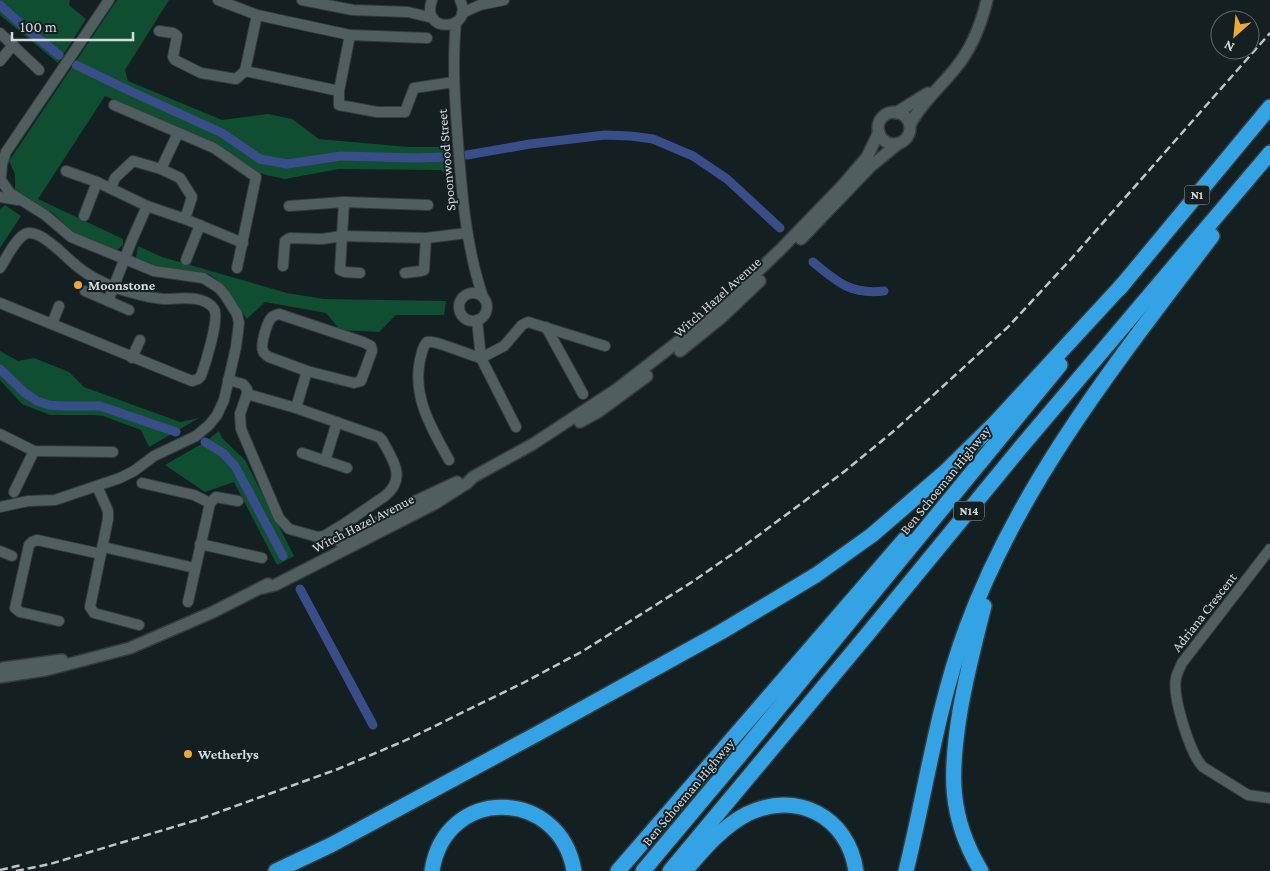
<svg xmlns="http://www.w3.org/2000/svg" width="1270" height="871" font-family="'Crimson Pro',serif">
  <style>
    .green { fill: #0f4e31 }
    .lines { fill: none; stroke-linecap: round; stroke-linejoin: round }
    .canal { stroke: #394e88; stroke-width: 9 }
    .minor-casing { stroke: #343b3d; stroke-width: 12 }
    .tertiary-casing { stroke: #343b3d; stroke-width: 14 }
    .motorway-casing { stroke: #343b3d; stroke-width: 18 }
    .minor { stroke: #515e60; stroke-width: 10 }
    .tertiary { stroke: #515e60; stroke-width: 11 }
    .motorway { stroke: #34a3e5; stroke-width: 15 }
    .rail { stroke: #bfc6c8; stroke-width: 2.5; stroke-dasharray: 8 4; stroke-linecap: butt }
    .poi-dot { fill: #eaaa39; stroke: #141f21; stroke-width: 2 }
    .labels { text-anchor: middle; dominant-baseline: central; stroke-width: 4; stroke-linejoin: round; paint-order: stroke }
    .shield { fill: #141f21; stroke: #9aa3a5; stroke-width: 1 }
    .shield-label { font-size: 12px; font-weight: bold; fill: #d4dbdd }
    .street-label { font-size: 14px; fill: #d4dbdd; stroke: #141f21 }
    .poi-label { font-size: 14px; font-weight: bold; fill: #d4dbdd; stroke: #141f21; text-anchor: start }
  </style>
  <rect width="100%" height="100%" fill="#141f21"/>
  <g class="green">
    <path d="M0,0H70L69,5L86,19L58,63L0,15Z"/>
    <path d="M117,0H169L125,70L128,81L222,120L268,114L292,119L319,139L408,147H438L448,140L450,179L441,170L339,169L285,179L266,175L247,168L215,143L105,96L38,199L123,239V245L117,250L71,231L53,213L15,192V174L9,161Z"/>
    <path d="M5,205L21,216L0,248V209Z"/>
    <path d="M138,246L162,257L287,293L324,299L446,301L444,315H396L379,332L340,330L326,313L265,302L247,319L223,284L209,274L162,268L136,258Z"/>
    <path d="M0,351L18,361L34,358L69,372L84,387L180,422L199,418L149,447L141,430L103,416L93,415H50L22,404L0,380Z"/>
    <path d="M219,431L222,438L245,460L294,556L277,565L234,482L205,492L165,465L205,442Z"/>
  </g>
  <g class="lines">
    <g class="canal">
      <path d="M0,5L23,26L59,55"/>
      <path d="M76,65L130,91L222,133L260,159L287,164L341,156L417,158L444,157"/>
      <path d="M467,155L530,144L605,135L631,136L653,139L693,156L727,179L780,228"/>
      <path d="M813,262C837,282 851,295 884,291"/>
      <path d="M0,369L25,393L37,401L49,405L62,406H100L176,432"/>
      <path d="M205,442L223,453L235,466L283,556"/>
      <path d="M300,589L373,725"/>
    </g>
    <g class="minor-casing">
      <g id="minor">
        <path d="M218,0L257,15L350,35L427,38"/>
        <path d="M302,0L353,10L408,12L433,18"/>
        <path d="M432,0C419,35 476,31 460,0"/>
        <path d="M462,13L480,5L504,0"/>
        <path d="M456,22C452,63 455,103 458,143C462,195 466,247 483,297"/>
        <path d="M159,31L173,33L177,36L173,57L175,60L201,73L236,79L245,71L257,15"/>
        <path d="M0,33L39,70"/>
        <path d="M350,35L339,91V105L377,112H405L414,88L454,82"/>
        <path d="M0,61L13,45"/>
        <path d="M245,71L339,91"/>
        <path d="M114,105L214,148L256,177L237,268"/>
        <path d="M161,169L178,133"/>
        <path d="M66,171L97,182"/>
        <path d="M1,176L2,164L6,152L109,0"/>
        <path d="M111,188L115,178L133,161L161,169L180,178L192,197L185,219"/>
        <path d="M0,197L18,200"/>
        <path d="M289,206L344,202"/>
        <path d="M84,216L97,182L147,206L185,219L243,243"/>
        <path d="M186,260L200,225"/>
        <path d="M283,266L285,241L290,238L322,239L342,236L426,238L467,233"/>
        <path d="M0,268C6,259 17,235 28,233C36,232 43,237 49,242C59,249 68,259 78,267C93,279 114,288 133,293C143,296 153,298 163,299C178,299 204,294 214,309C220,318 205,365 201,376L198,379L192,381L0,303"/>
        <path d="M360,273L345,272L340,270L344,202L428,205"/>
        <path d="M405,273L421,271L424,270L426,238"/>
        <path d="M85,291L129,310"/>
        <circle cx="473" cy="307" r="14"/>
        <path d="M108,301L132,240L147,206"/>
        <path d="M279,314L363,342L371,346L372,351L361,381L354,383L307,371L269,357C266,355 264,354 263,351C260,345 267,322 272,317C275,315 275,315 279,314Z"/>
        <path d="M477,320L481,358L504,346L522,325L528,322L605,346"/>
        <path d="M52,324L59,306"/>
        <path d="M546,327L583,394"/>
        <path d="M132,358L140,340"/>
        <path d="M228,380L243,384L247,389V394L240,414L241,429L279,518L289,529L318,537L324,536L344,524L385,496C407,478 393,460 382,440L379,437L296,408L247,394"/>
        <path d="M296,408L307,371"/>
        <path d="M0,434L34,451L113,452"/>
        <path d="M302,453L347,468"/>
        <path d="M449,460C432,429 412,397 420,360C422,353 422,347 427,342C436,340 468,355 481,358L516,427"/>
        <path d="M325,461L337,422"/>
        <path d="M142,483L194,495L210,503"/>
        <path d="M97,486L108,511V519L90,607L94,613L139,625"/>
        <path d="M14,492L34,451"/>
        <path d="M0,507L28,501L55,500L120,478L134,471L154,456L196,436L209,425L217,415L224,400L236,347L239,323L237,314L225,295L219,288L203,278L154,271L71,237L45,215L10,193L3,183"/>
        <path d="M200,544L262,558"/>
        <path d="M103,547L195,568"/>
        <path d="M1270,549L1182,663C1180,668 1177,673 1176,678C1172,696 1190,754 1203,767L1248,795L1270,798"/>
        <path d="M0,551L12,556"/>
        <path d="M188,602L210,503L216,497L238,501"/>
        <path d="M59,621L20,612L15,608L29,545L32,542L37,540L101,554"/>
      </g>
    </g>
    <g class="tertiary-casing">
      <g id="tertiary">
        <circle cx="894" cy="128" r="16"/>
        <path d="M896,113L928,93"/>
        <path d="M910,125C920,105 939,88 954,70C971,50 981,25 987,0"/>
        <path d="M801,239L871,166L899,143"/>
        <path d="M680,351L721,318L760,281"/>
        <path d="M580,422L598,412L647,376"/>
        <path d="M341,543L408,505L457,482"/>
        <path d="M263,588L275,585L434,504L467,483L473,477L533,444L617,389L711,316L780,250L842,186L867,157L879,132"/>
        <path d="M3,668L62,660"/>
        <path d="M0,677L46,670L130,648L213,612L268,584"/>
      </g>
    </g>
    <g class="motorway-casing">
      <g id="motorway">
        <path d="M1119,289L1270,107"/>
        <path d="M276,871L331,845L535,735L721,632L816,575L872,535L944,473L995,423L1124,283"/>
        <path d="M432,871C445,785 560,787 574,871"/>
        <path d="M618,871L905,539"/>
        <path d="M643,871L736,760L1060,365"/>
        <path d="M670,871L866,636L1021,447L1270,153"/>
        <path d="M685,871C703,850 722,827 747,814C796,790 848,816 856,871"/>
        <path d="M906,871C926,790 937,707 966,629C1020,482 1119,359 1212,236"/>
        <path d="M981,871C948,816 950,772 960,711C966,676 975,641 984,606"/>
      </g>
    </g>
    <use href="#minor" class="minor"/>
    <use href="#tertiary" class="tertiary"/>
    <use href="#motorway" class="motorway"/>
    <g class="rail">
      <path d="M0,870L22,865"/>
      <path d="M16,871L50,864L197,820L338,769L404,741L523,683L583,651L692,582L744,546L845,471L895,430L1008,327L1071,259L1270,33"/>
    </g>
  </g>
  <g class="poi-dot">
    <circle cx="78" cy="285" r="5"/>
    <circle cx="188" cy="754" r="5"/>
  </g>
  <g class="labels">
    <g class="shield">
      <rect x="1184.5" y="185.5" width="25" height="19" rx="4"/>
      <rect x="954" y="501.5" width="30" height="19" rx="4"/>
    </g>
    <g class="shield-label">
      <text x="1197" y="195">N1</text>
      <text x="969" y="511">N14</text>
    </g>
    <g class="street-label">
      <text transform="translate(446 160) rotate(-95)">Spoonwood Street</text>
      <text transform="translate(717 297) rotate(-42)">Witch Hazel Avenue</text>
      <text transform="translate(945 480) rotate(-51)">Ben Schoeman Highway</text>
      <text transform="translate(363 523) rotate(-27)">Witch Hazel Avenue</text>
      <text transform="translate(1204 612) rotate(-52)">Adriana Crescent</text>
      <text transform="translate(688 792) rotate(-50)">Ben Schoeman Highway</text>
    </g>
    <g class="poi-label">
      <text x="88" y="285">Moonstone</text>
      <text x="198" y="754">Wetherlys</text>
    </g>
  </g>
  <g transform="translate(1235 35) rotate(207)"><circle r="24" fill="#141f21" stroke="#616a6c"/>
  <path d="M0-4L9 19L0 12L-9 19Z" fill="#eaaa39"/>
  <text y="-8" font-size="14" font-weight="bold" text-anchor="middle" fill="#d4dbdd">N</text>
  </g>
  <path d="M12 32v8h121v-8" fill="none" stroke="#d4dbdd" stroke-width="2.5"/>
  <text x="20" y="32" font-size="15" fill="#d4dbdd" stroke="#141f21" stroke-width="4" paint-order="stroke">100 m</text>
</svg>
